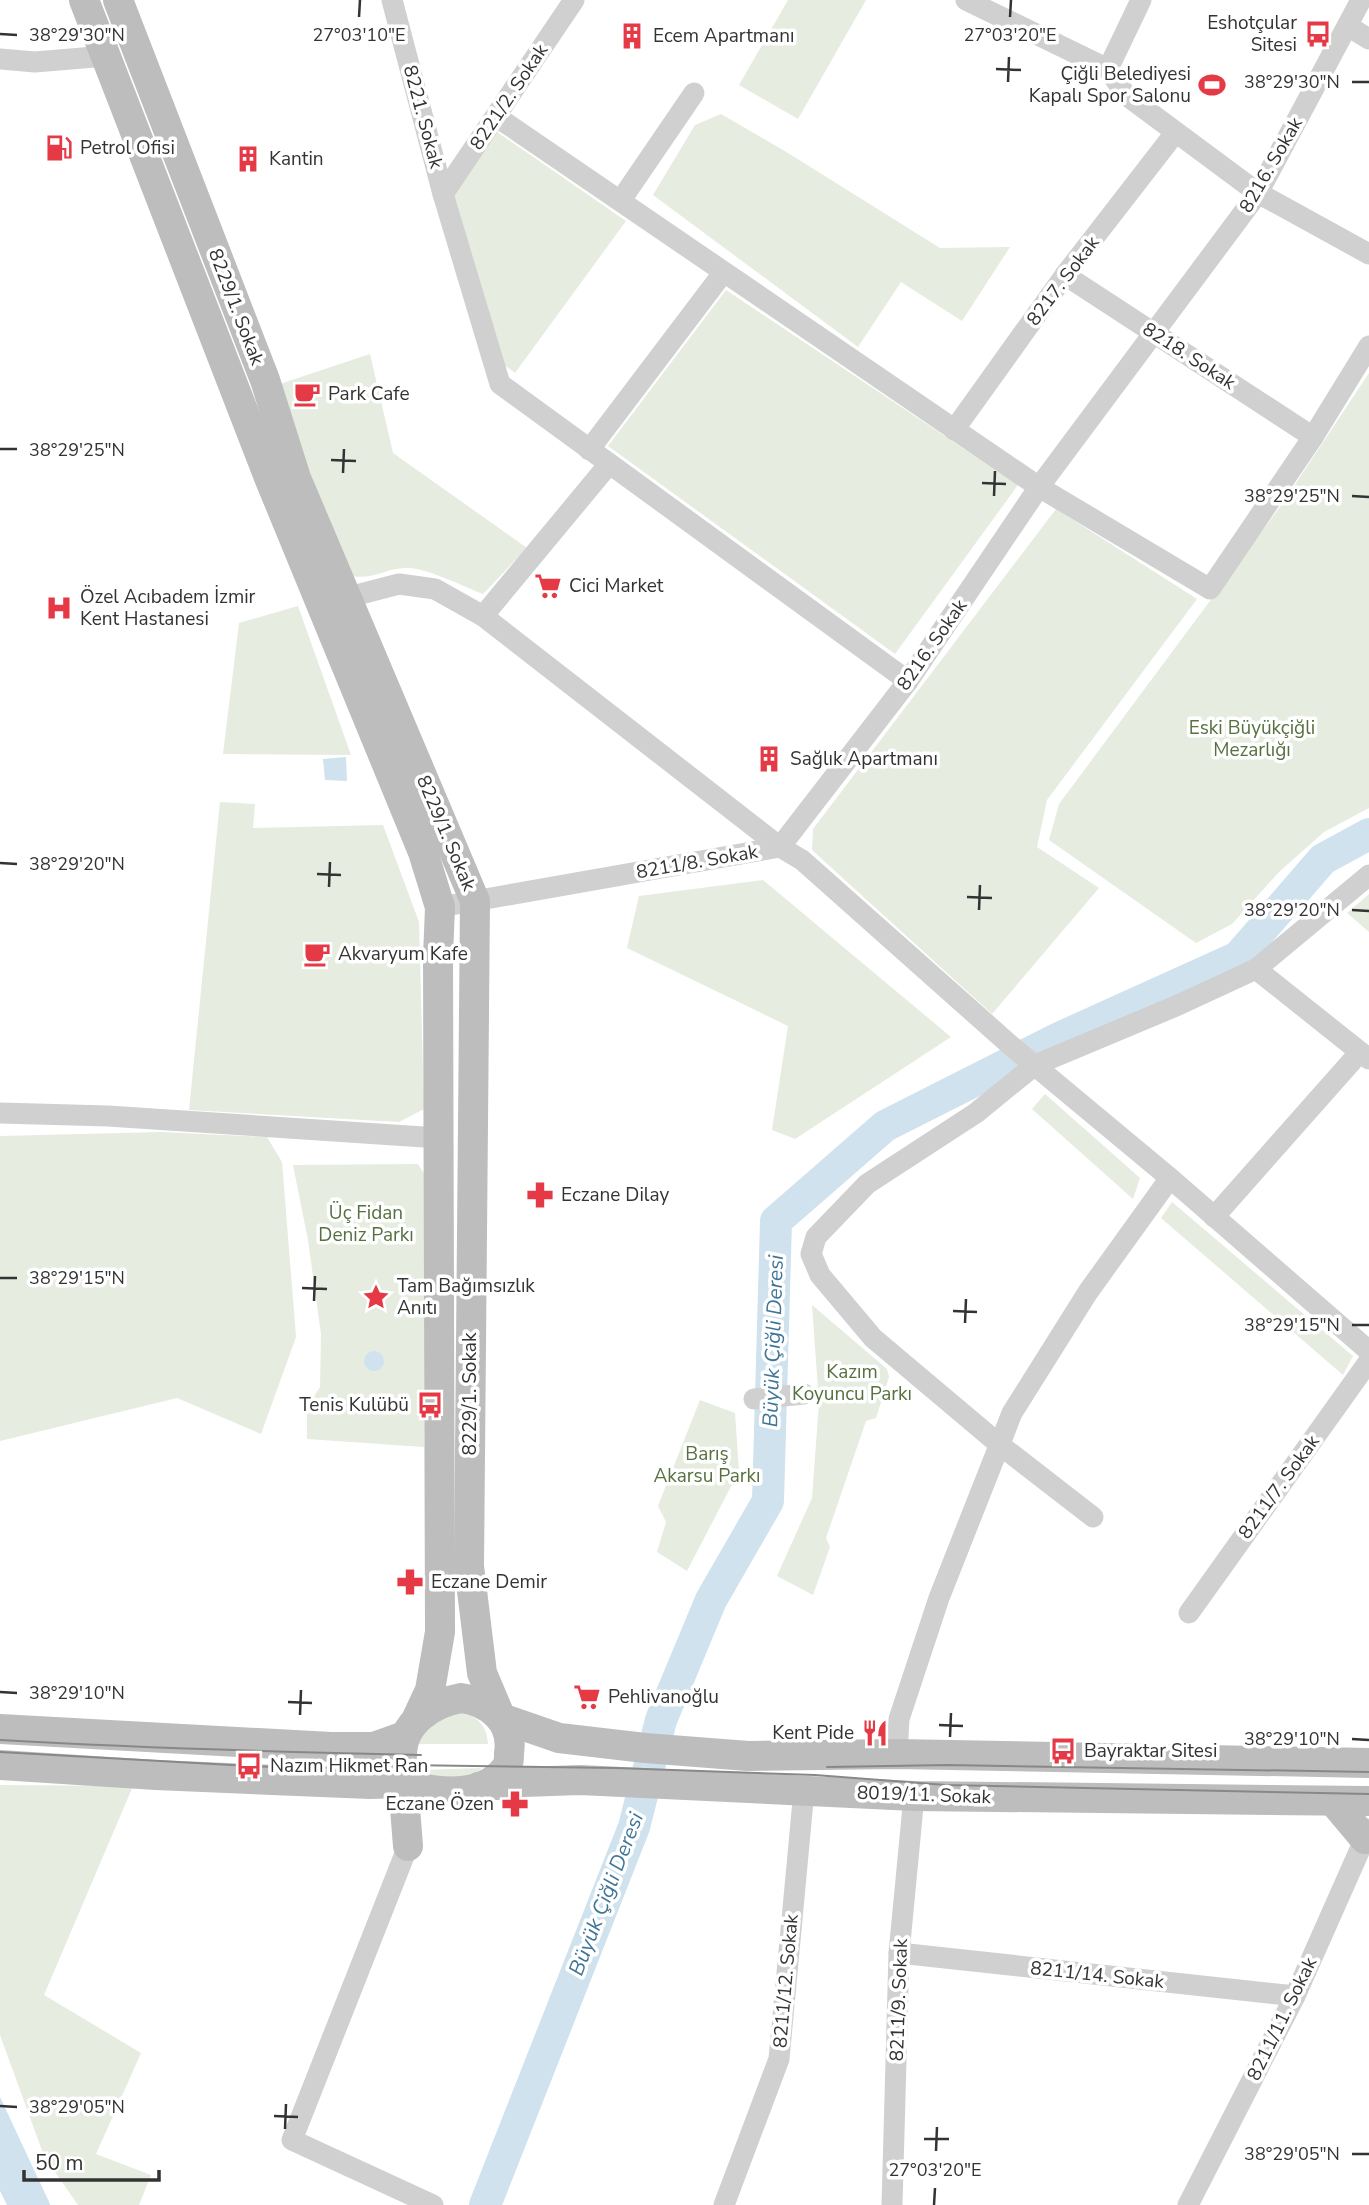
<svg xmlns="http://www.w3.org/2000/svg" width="1369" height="2205" font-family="'Nunito Sans',sans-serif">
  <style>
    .green { fill: #e6ecdf }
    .water { fill: #cfe2ee }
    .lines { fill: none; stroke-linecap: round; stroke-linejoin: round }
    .river { stroke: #cfe2ee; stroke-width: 32 }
    .street { stroke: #d0d0d0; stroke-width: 21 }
    .secondary { stroke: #bdbdbd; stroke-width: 30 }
    .tram { stroke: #888; stroke-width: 2 }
    .ticks { fill: none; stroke: #333; stroke-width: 2.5 }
    .labels { text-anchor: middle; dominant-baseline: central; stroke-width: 7; stroke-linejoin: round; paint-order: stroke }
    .poi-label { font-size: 19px; fill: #333; stroke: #fff; text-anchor: start }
    .street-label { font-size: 19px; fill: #333; stroke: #fff }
    .park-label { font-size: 19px; fill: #56703f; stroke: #fff }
    .water-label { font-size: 21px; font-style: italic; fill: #3f7597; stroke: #fff }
    .ticks-label { font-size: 18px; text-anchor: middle; fill: #333; stroke: #fff; stroke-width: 7; stroke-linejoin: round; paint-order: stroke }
  </style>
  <rect width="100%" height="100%" fill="#fff"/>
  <g class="green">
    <path d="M788,0H866L798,119L739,85Z"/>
    <path d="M721,114L788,153L940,248L1010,247L962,321L901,282L858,347L653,195L695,125Z"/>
    <path d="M497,132L626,221L515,373L502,363L452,196Z"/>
    <path d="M726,290L1018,485L895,654L608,446Z"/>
    <path d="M370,354L393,453L527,548L483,594C463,586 429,569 408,568C386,567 372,582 348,575L277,385Z"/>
    <path d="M1369,373V808L1324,832L1279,872L1232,924L1196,943L1049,840L1059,804L1282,504Z"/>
    <path d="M1056,509L1197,599L1047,800L1037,847L1099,888L992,1014L812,850L813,829Z"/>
    <path d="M298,606L351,755L223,754L239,623Z"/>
    <path d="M220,802L255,804L253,828L383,825L419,922L424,1109L399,1122L189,1110Z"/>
    <path d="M763,880L951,1037L795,1139L772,1130L788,1026L627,948L639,896Z"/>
    <path d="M1369,894V932L1347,913Z"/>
    <path d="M1045,1094L1140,1178L1133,1199L1032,1109Z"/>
    <path d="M161,1132L267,1137L282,1162L296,1337L261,1434L177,1398L0,1441V1136Z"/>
    <path d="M418,1164L425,1175L424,1447L307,1439V1408L320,1387L321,1334L308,1240L293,1165Z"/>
    <path d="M1172,1202L1353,1356L1343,1375L1161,1218Z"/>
    <path d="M812,1305L887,1369L889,1377L876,1418L866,1421L826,1538L830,1547L813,1595L777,1576L812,1498L819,1403Z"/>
    <path d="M700,1400L735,1413L739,1471L687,1571L657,1552L666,1522L658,1506Z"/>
    <path d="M441,1711C465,1713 486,1714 488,1744H413Z"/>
    <path d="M482,1768L470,1779L424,1774L421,1770Z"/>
    <path d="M0,1785L133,1786L44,1995L141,2053L96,2154L151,2175L139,2205H78L44,2156L0,2035Z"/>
  </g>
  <g class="water">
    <path d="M346,757L347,781L325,780L323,759Z"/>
    <circle cx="374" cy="1361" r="10"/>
    <path d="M0,2097L50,2204V2205H7L0,2191Z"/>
  </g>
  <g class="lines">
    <path class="river" d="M485,2205L634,1827L661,1720L711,1600L768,1501L776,1221L885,1126L1059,1038L1238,957L1323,859L1369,834"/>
    <g class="street">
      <path d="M392,0L443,194L500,384L908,681"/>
      <path d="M966,0L1108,69L1126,95L1258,193L1369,254"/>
      <path d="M1348,26L1369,39"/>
      <path d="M0,59L35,62L106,56"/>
      <path d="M1108,69L1141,0"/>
      <path d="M497,117L1039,487L1210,589L1313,437L1369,346"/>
      <path d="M443,194L574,0"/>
      <path d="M621,200L694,93"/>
      <path d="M1065,275L1313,437"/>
      <path d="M954,430L1065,275L1175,133"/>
      <path d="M589,450L723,273"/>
      <path d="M345,598L399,584L435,589L483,616L780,847L802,860L1009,1044L1170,1178L1369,1351"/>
      <path d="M483,616L609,464"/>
      <path d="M780,847L908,681L1039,487L1258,193L1361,0"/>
      <path d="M440,907L780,847"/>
      <path d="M1256,969L1369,1059"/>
      <path d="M0,1113L108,1116L439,1138"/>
      <path d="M1214,1217L1360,1052"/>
      <path d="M754,1399L804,1394"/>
      <path d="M1093,1517L1000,1445L873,1338L820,1275L811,1254L816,1237L867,1184L976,1113L1035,1065L1176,1006L1256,969L1369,875"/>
      <path d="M1189,1613L1369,1361"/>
      <path d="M897,1754L899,1719L939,1598L1012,1413L1088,1292L1170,1178"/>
      <path d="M408,1846L292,2140L433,2205"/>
      <path d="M899,1953L1295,1996"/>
      <path d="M724,2205L779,2059L804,1790"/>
      <path d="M892,2205L899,1953L914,1796"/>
      <path d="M1188,2205L1295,1996L1369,1829"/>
    </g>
    <g class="secondary">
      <path d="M84,0L270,480L423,852L440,907L438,957L440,1632L430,1690L416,1720"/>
      <path d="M118,0L265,380L296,478L475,901L469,1566L482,1673L501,1718L559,1738L645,1748L748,1756L897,1754L1369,1763"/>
      <path d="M461,1698C489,1702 514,1721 509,1753C509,1758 509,1764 506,1768C482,1800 435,1793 403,1783C403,1774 401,1764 402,1755C402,1722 433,1703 461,1698Z"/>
      <path d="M0,1729L331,1747H374L405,1736"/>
      <path d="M0,1765L156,1775L370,1784L403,1783L408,1846"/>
      <path d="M479,1787L523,1782L580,1780L914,1796L1369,1801"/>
      <path d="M1333,1801L1365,1839"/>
    </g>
    <g class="tram">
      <path d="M0,1740C140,1748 280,1752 421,1755"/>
      <path d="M0,1752L249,1766L307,1768L403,1765L616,1768L815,1775L946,1785L1369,1794"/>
      <path d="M827,1767L948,1765L1369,1772"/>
    </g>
  </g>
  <path class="ticks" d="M359,17L360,0M1010,17L1011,0M0,34L17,35M996,69L1021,70M1008,82L1009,57M1352,82H1369M0,449H17M331,460L356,461M343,473L344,449M982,483L1006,484M994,496L995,471M1352,496L1369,497M0,863L17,864M317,874L341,875M329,887L330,862M967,897L992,898M979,910L980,885M1352,910L1369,911M0,1278H17M302,1288L327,1289M314,1301L315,1276M953,1311L977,1312M965,1323L966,1299M1352,1325H1369M0,1692L17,1693M288,1702L312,1703M300,1715L301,1690M939,1725L963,1726M950,1737L951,1713M1352,1739L1369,1740M0,2106L17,2107M274,2116L298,2117M285,2129L286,2104M924,2139H949M936,2151L937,2127M1352,2154H1369M934,2205L935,2188"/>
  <defs>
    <g id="bus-bare" transform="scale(2.1)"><path d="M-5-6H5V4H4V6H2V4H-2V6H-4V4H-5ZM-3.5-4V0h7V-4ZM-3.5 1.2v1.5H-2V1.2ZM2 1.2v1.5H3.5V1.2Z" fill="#e63946" stroke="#fff" stroke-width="2.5" paint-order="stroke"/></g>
    <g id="building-bare" transform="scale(2.1)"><path d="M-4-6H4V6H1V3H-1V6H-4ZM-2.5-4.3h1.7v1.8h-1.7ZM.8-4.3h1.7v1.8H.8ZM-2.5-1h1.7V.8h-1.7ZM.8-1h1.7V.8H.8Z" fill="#e63946" stroke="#fff" stroke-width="2.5" paint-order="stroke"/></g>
    <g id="stadium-bare" transform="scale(2.1)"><path d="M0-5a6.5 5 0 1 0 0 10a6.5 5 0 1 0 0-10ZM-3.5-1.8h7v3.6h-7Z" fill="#e63946" stroke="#fff" stroke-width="2.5" paint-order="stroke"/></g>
    <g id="fuel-bare" transform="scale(2.1)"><path d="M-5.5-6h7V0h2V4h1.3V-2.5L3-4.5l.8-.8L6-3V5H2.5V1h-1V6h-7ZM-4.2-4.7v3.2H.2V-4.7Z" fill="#e63946" stroke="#fff" stroke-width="2.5" paint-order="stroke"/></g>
    <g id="cafe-bare" transform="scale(2.1)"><path d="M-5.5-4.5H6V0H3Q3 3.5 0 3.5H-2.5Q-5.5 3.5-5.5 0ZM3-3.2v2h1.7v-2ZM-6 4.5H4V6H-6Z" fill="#e63946" stroke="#fff" stroke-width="2.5" paint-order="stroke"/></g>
    <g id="supermarket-bare" transform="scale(2.1)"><path d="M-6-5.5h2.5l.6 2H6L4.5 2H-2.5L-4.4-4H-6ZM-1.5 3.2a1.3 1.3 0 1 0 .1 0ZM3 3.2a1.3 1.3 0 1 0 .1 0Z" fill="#e63946" stroke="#fff" stroke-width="2.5" paint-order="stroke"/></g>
    <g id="hospital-bare" transform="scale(2.1)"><path d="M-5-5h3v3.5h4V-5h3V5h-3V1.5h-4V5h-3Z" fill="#e63946" stroke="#fff" stroke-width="2.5" paint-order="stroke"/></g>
    <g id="pharmacy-bare" transform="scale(2.1)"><path d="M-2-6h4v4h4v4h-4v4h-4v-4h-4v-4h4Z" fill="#e63946" stroke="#fff" stroke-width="2.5" paint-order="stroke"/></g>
    <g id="sight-bare" transform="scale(2.1)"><path d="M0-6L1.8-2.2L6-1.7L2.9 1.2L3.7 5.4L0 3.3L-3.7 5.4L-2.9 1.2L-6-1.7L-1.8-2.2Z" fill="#e63946" stroke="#fff" stroke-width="2.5" paint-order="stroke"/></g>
    <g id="restaurant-bare" transform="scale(2.1)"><path d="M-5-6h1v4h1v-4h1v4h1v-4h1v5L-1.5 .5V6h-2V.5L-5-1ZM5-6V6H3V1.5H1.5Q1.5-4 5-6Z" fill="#e63946" stroke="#fff" stroke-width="2.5" paint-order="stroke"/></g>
  </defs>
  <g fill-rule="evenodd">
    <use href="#bus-bare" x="1318" y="34"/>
    <use href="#building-bare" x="632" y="36"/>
    <use href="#stadium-bare" x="1212" y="85"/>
    <use href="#fuel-bare" x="59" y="148"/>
    <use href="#building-bare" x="248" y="159"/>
    <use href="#cafe-bare" x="307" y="394"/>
    <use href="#supermarket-bare" x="548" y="586"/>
    <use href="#hospital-bare" x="59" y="608"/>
    <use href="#building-bare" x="769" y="759"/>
    <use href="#cafe-bare" x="317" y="954"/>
    <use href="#pharmacy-bare" x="540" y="1195"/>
    <use href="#sight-bare" x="376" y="1297"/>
    <use href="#bus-bare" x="430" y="1405"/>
    <use href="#pharmacy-bare" x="410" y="1582"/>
    <use href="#supermarket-bare" x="587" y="1697"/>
    <use href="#restaurant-bare" x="875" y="1733"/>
    <use href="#bus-bare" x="1063" y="1751"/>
    <use href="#bus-bare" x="249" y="1766"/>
    <use href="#pharmacy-bare" x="515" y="1804"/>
  </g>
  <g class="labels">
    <g class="poi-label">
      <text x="1297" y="23" text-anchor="end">Eshotçular<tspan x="1297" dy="22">Sitesi</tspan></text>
      <text x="653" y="36">Ecem Apartmanı</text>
      <text x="1191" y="74" text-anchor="end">Çiğli Belediyesi<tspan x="1191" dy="22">Kapalı Spor Salonu</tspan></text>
      <text x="80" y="148">Petrol Ofisi</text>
      <text x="269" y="159">Kantin</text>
      <text x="328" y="394">Park Cafe</text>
      <text x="569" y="586">Cici Market</text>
      <text x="80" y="597">Özel Acıbadem İzmir<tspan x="80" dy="22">Kent Hastanesi</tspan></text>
      <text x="790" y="759">Sağlık Apartmanı</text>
      <text x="338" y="954">Akvaryum Kafe</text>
      <text x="561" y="1195">Eczane Dilay</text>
      <text x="397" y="1286">Tam Bağımsızlık<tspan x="397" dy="22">Anıtı</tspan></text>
      <text x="409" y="1405" text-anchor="end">Tenis Kulübü</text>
      <text x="431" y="1582">Eczane Demir</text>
      <text x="608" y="1697">Pehlivanoğlu</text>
      <text x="854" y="1733" text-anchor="end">Kent Pide</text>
      <text x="1084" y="1751">Bayraktar Sitesi</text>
      <text x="270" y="1766">Nazım Hikmet Ran</text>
      <text x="494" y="1804" text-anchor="end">Eczane Özen</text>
    </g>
    <g class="street-label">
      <text transform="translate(509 97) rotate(-56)">8221/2. Sokak</text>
      <text transform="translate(423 117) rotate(75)">8221. Sokak</text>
      <text transform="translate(1271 165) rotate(-60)">8216. Sokak</text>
      <text transform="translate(1063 281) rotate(-53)">8217. Sokak</text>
      <text transform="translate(236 307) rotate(69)">8229/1. Sokak</text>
      <text transform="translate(1189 356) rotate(33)">8218. Sokak</text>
      <text transform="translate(932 645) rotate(-55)">8216. Sokak</text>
      <text transform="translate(446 833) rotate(67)">8229/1. Sokak</text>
      <text transform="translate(697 862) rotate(-10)">8211/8. Sokak</text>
      <text transform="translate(470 1394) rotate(-90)">8229/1. Sokak</text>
      <text transform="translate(1279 1487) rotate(-54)">8211/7. Sokak</text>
      <text transform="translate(924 1795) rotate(2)">8019/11. Sokak</text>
      <text transform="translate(1097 1975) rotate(6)">8211/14. Sokak</text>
      <text transform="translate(786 1981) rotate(-85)">8211/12. Sokak</text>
      <text transform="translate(899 2000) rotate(-88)">8211/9. Sokak</text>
      <text transform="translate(1282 2019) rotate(-64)">8211/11. Sokak</text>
    </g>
    <g class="park-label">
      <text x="1252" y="728">Eski Büyükçiğli<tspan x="1252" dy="22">Mezarlığı</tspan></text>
      <text x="366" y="1213">Üç Fidan<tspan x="366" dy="22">Deniz Parkı</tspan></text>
      <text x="852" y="1372">Kazım<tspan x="852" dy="22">Koyuncu Parkı</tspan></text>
      <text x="707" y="1454">Barış<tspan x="707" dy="22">Akarsu Parkı</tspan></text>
    </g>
    <g class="water-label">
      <text transform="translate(773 1341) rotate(-88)">Büyük Çiğli Deresi</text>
      <text transform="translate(606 1894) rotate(-69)">Büyük Çiğli Deresi</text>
    </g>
  </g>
  <g class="ticks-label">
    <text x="359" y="41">27°03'10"E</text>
    <text x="1010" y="41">27°03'20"E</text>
    <text x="77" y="41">38°29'30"N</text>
    <text x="1292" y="88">38°29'30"N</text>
    <text x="77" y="456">38°29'25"N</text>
    <text x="1292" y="502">38°29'25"N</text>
    <text x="77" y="870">38°29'20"N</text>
    <text x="1292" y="916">38°29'20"N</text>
    <text x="77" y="1284">38°29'15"N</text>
    <text x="1292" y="1331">38°29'15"N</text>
    <text x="77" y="1699">38°29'10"N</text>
    <text x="1292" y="1745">38°29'10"N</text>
    <text x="77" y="2113">38°29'05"N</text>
    <text x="1292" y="2160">38°29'05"N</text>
    <text x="935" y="2176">27°03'20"E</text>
  </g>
  <path d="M24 2170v10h135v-10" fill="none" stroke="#333333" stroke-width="3.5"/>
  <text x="35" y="2170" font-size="21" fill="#333333" stroke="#ffffff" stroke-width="5" paint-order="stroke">50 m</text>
</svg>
